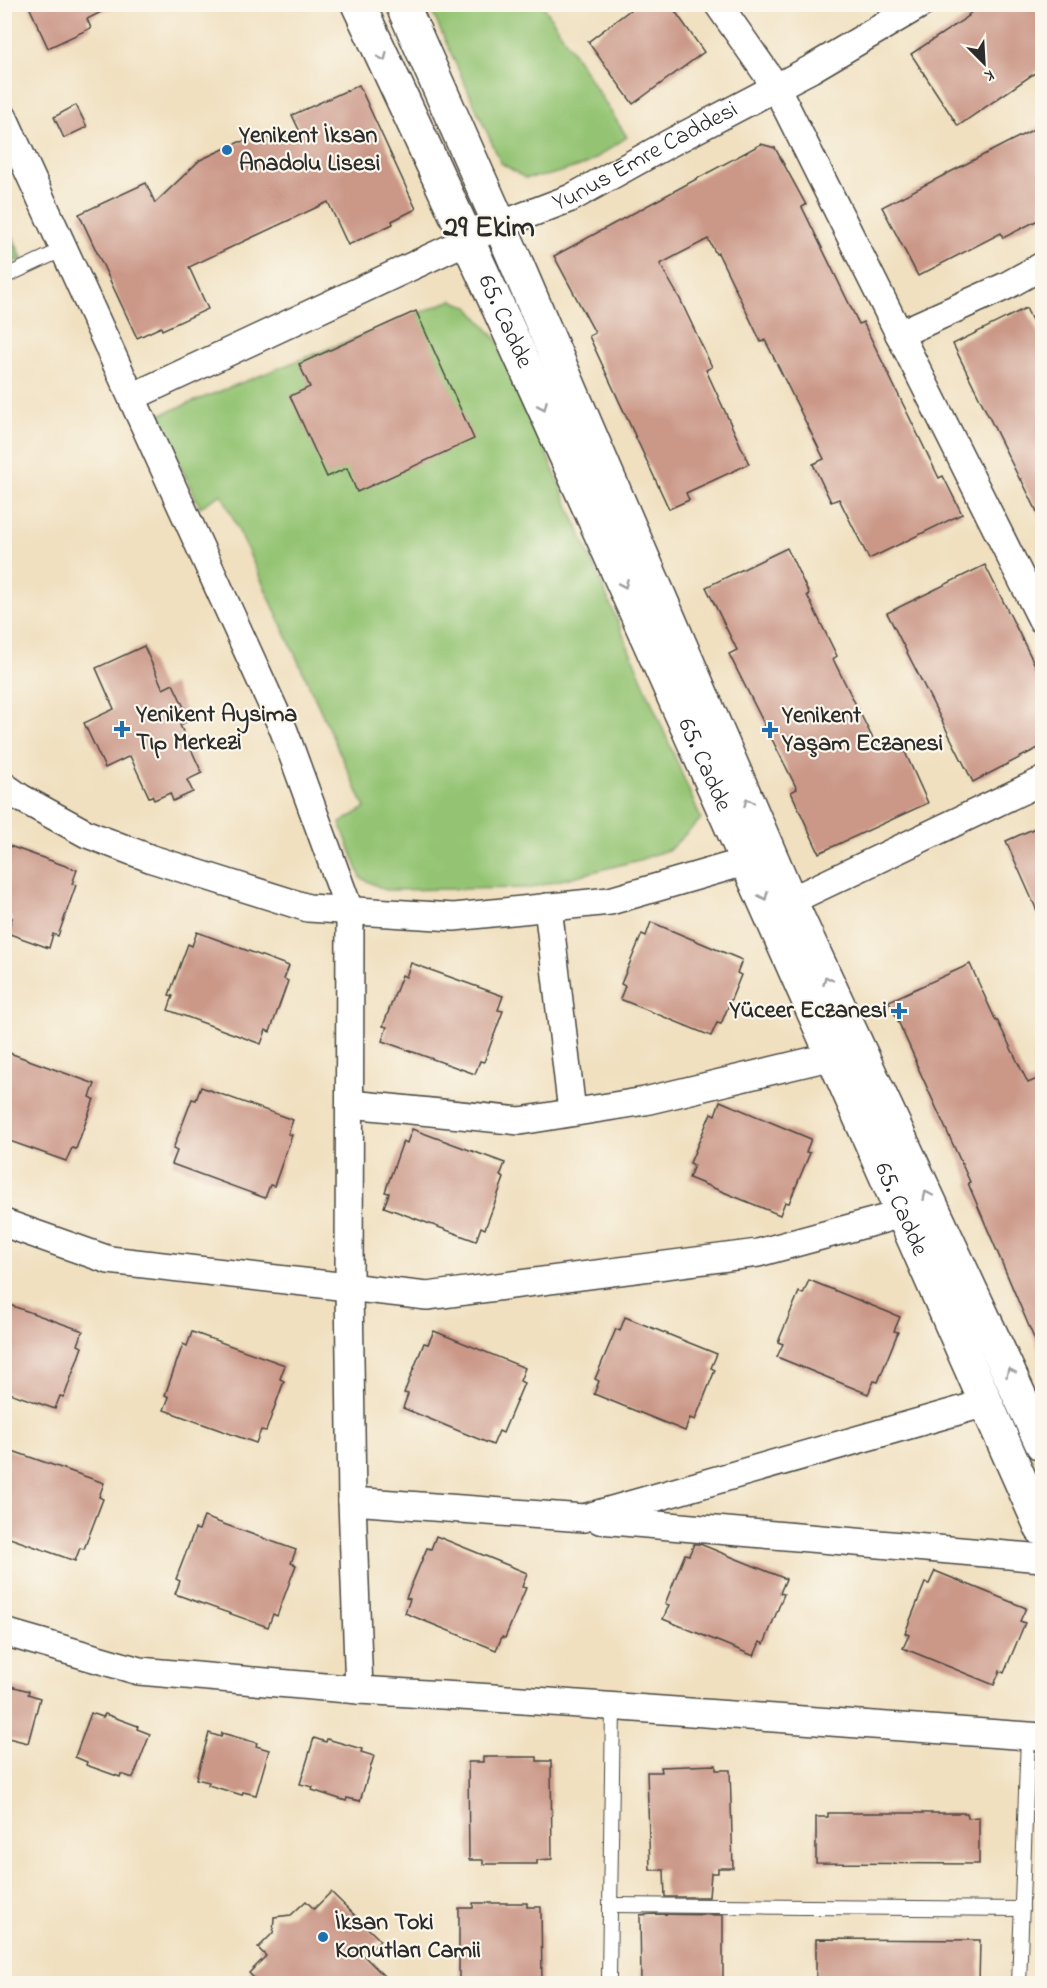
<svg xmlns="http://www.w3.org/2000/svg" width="1047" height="1988" font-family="'Indie Flower',sans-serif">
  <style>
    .green { fill: #94c473; stroke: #60784f; stroke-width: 1.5 }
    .forest { fill: #77aa65; stroke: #516a48; stroke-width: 1.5 }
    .building { fill: #cb9888 }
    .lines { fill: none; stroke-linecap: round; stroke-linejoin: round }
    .service-casing { stroke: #494641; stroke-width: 16 }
    .minor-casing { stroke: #494641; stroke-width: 30 }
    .secondary-casing { stroke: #494641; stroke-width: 36 }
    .service { stroke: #fff; stroke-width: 14 }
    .minor { stroke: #fff; stroke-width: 27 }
    .secondary { stroke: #fff; stroke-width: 33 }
    .oneway { stroke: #a0a0a0 }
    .poi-dot { fill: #1f6fb2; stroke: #fbf7ec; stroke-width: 2 }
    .labels { text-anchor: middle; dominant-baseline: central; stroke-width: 4.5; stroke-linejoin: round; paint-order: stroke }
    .poi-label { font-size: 24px; font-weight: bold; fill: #2b2b2b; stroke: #fbf7ec; text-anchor: start }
    .street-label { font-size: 24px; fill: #2b2b2b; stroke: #fbf7ec }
    .district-label { font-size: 30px; font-weight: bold; fill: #2b2b2b; stroke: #fbf7ec }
  </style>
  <rect width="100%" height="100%" fill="#fbf7ec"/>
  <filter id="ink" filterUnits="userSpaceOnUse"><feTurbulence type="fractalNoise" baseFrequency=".0167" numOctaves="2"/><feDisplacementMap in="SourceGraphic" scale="12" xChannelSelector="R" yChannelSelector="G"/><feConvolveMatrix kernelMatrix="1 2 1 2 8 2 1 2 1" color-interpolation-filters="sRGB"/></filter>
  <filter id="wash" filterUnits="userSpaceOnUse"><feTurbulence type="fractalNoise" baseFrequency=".008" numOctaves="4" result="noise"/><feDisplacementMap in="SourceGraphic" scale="24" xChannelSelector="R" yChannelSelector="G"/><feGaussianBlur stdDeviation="1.35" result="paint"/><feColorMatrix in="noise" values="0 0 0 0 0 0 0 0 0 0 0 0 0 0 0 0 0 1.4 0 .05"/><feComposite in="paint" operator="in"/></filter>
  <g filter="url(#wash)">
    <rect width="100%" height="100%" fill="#f0e0c0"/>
    <g class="green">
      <path d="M429,5H543L627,137L587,164L546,176L525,178L501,163Z"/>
      <path d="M452,300L469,307L500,344L701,819L670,849L639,860L530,888L385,890L361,878L340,823L365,808L222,494L200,507L157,416Z"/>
    </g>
    <path class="forest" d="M4,217L23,260L5,264H4Z"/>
    <g id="blocks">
      <g class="building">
        <path d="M28,4H117L87,19L91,28L48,48Z"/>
        <path d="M638,4H670L704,52L633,104L588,42Z"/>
        <path d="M982,4H1035L1042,16V68L958,126L911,54L969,16L968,15Z"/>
        <path d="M359,85L416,209L392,221L393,224L348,245L328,202L189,267L208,309L162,330L161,327L137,338L79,214L146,183L155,203L200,160L239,142L301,134L292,115Z"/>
        <path d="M76,105L87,127L64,138L54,117Z"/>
        <path d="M1042,125V218L1003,238L1001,233L918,276L882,207Z"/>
        <path d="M761,144L775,148L806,205L802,207L859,324L863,322L939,478L943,476L962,514L869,559L839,499L831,502L813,464L824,459L765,340L761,342L718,253L716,254L708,239L660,264L680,299L712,367L706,370L749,464L686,493L689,500L669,509L589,336L595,333L554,256Z"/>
        <path d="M1026,308L1042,341V522L1021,479L1020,480L953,344Z"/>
        <path d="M416,311L474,439L357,492L347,468L327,477L290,396L310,387L299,364Z"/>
        <path d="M787,548L809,594L807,595L837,656L833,659L879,751L900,741L928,803L819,853L791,792L797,789L729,654L737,650L706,587Z"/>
        <path d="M985,565L1042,679V746L973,782L887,613Z"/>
        <path d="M144,646L163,689L173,684L190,720L180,725L202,773L187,780L193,792L173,801L170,793L154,800L152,796L149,797L130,756L105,768L84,723L114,709L96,668Z"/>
        <path d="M1042,825V922L1006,841Z"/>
        <path d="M4,844L77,870L72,884L76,885L58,936L53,934L49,948L7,933L12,918L4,915Z"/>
        <path d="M651,922L742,960L737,973L741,975L721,1024L717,1023L711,1036L620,999L625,986L621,984L642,934L646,936Z"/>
        <path d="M197,932L289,966L284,979L288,981L270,1032L266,1030L261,1044L168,1010L173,996L169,995L188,944L192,946Z"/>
        <path d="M411,963L503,996L498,1010L503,1011L484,1062L480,1061L475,1074L382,1041L387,1027L383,1026L402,975L406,977Z"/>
        <path d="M970,964L996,1021L997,1020L1028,1083L1037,1079L1042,1092V1357L968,1183L970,1182L915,1061H916L889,1001Z"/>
        <path d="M4,1051L95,1084L90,1097L94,1099L76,1149L72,1148L66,1161L4,1139Z"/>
        <path d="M201,1087L293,1120L288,1134L292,1135L274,1186L270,1185L265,1198L172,1164L177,1151L173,1149L192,1099L196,1100Z"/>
        <path d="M720,1101L811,1139L806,1152L810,1153L789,1203L785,1202L780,1215L689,1178L694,1165L690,1163L711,1113L715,1115Z"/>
        <path d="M412,1129L505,1163L500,1176L504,1178L485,1229L481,1227L476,1241L384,1207L389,1193L385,1192L403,1141L407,1143Z"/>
        <path d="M809,1280L900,1317L894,1331L898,1332L878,1382L874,1381L868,1394L777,1357L783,1344L778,1342L799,1292L803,1294Z"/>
        <path d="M4,1303L83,1331L78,1345L82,1347L64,1397L60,1396L55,1409L4,1391Z"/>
        <path d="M625,1317L717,1354L711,1368L715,1370L695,1420L690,1418L685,1431L594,1394L599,1381L595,1379L616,1329L620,1331Z"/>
        <path d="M434,1331L525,1368L520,1381L524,1383L503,1433L499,1431L493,1445L403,1408L408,1394L404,1393L424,1343L428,1344Z"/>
        <path d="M192,1332L285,1365L280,1379L284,1381L266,1431L261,1430L256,1443L164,1410L169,1397L165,1395L183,1344L187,1346Z"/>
        <path d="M4,1448L104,1483L99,1497L103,1499L84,1549L80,1548L75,1561L4,1536Z"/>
        <path d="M204,1517L296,1550L291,1563L296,1565L277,1616L273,1614L268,1627L175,1594L180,1581L176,1579L195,1529L199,1530Z"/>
        <path d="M436,1536L527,1573L522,1587L526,1588L505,1638L502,1637L496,1650L405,1613L410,1599L406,1598L427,1548L431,1549Z"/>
        <path d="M694,1544H700L786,1579L780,1593L784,1594L764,1644L760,1642L754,1656L663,1619L669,1605L665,1604L685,1554L689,1555Z"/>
        <path d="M935,1571L1026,1608L1020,1621L1025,1623L1004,1673L1000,1671L994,1685L903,1648L909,1635L905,1633L925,1583L929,1584Z"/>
        <path d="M4,1684L29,1691L28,1694L40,1698L28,1743L4,1737Z"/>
        <path d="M91,1713L103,1717L105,1714L138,1726L137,1729L150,1734L133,1778L121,1774L120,1777L86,1765L87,1762L75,1757Z"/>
        <path d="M209,1733L221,1737L222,1733L257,1743L256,1746L269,1750L256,1795L243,1792L242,1795L208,1785L209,1782L196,1779Z"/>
        <path d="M314,1738L326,1742L327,1739L362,1749L361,1752L374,1756L360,1801L347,1798L346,1801L312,1790L313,1787L300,1784Z"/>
        <path d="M483,1757H537V1761H551L552,1859L537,1860V1864H483V1860H469L468,1762H483Z"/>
        <path d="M716,1765V1770H730L733,1868H718V1873H711L709,1897H665L664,1870H650L647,1772H662L661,1767Z"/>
        <path d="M828,1813H967L968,1818L979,1817V1864L816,1863V1817H828Z"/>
        <path d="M331,1892L380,1940L364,1956L391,1983H259L249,1973L266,1956L258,1948L273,1933L274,1917L291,1915L306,1901L314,1909Z"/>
        <path d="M473,1903H527V1907H541L542,1983H459V1908H473Z"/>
        <path d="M654,1914L723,1915V1983H641L640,1915Z"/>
        <path d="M816,1939L980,1940L979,1983H816Z"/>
      </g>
    </g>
  </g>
  <g filter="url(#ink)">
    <use href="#blocks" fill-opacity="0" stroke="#494641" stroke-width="1.5"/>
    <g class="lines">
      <g class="service-casing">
        <g id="service">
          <path d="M4,277L64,249"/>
          <path d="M610,1905L1022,1909"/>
          <path d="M609,1978L613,1707"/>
          <path d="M1019,1984L1028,1737"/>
        </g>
      </g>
      <g class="minor-casing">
        <g id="minor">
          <path d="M718,4L776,87L1042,620"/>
          <path d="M4,118L284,731L350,912L349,1287L352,1501L359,1690"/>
          <path d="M899,334L1006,286L1042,266"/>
          <path id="s1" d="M132,397L500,225L571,198L668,144L811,69L921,4"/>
          <path d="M4,786L21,798L87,834L152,859L308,908L454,917L610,901L748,861"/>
          <path d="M790,901L1042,781"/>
          <path d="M548,907L572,1112"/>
          <path d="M351,1104L520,1121L645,1101L833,1056"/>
          <path d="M4,1223L109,1260L427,1296L758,1253L902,1214"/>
          <path d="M352,1501L584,1518L986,1403"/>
          <path d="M600,1520L1042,1558"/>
          <path d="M4,1632L139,1671L359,1690L493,1698L1042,1737"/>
        </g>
      </g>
      <g class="secondary-casing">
        <g id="secondary">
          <path id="s2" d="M358,4C595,509 816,1020 1042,1529"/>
          <path d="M402,4L500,225L790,901L1042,1444"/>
        </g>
      </g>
      <use href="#service" class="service"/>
      <use href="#minor" class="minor"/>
      <use href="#secondary" class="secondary"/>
    </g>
    <defs><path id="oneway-chevron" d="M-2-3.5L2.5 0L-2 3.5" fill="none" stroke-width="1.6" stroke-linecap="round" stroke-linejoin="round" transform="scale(1.5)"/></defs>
    <g class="oneway">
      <use href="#oneway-chevron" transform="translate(383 57) rotate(65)"/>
      <use href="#oneway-chevron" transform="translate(543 406) rotate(66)"/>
      <use href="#oneway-chevron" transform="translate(624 584) rotate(66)"/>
      <use href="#oneway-chevron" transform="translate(748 802) rotate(-113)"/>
      <use href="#oneway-chevron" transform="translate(764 896) rotate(66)"/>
      <use href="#oneway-chevron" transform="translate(827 980) rotate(-115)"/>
      <use href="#oneway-chevron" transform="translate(927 1195) rotate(-115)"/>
      <use href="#oneway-chevron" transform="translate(1010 1372) rotate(-115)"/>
    </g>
  </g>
  <g class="poi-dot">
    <circle cx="227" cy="150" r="6"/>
    <path d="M119 720h6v6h6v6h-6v6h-6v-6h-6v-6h6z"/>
    <path d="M767 721h6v6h6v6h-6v6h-6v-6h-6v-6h6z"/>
    <path d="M896 1002h6v6h6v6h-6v6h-6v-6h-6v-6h6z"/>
    <circle cx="323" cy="1937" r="6"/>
  </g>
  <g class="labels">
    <g class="poi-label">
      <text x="239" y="136">Yenikent İksan<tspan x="239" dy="28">Anadolu Lisesi</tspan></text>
      <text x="136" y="715">Yenikent Aysima<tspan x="136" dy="28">Tıp Merkezi</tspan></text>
      <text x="782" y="716">Yenikent<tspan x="782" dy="28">Yaşam Eczanesi</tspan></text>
      <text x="887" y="1011" text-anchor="end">Yüceer Eczanesi</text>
      <text x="335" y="1923">İksan Toki<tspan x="335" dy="28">Konutları Camii</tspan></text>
    </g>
    <g class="street-label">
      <text stroke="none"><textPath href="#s1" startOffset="567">Yunus Emre Caddesi</textPath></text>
      <text stroke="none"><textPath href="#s2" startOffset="350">65. Cadde</textPath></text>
      <text stroke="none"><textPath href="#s2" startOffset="836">65. Cadde</textPath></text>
      <text stroke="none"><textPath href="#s2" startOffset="1322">65. Cadde</textPath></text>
    </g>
    <g class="district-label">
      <text x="489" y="229">29 Ekim</text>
    </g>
  </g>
  <rect width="1047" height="1988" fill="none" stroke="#fbf7ec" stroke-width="24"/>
  <g transform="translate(984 63) rotate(156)" stroke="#fbf7ec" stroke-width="4.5" paint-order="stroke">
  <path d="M0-4.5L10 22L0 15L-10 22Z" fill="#2b2b2b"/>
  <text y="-9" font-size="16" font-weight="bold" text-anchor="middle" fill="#2b2b2b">K</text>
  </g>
</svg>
